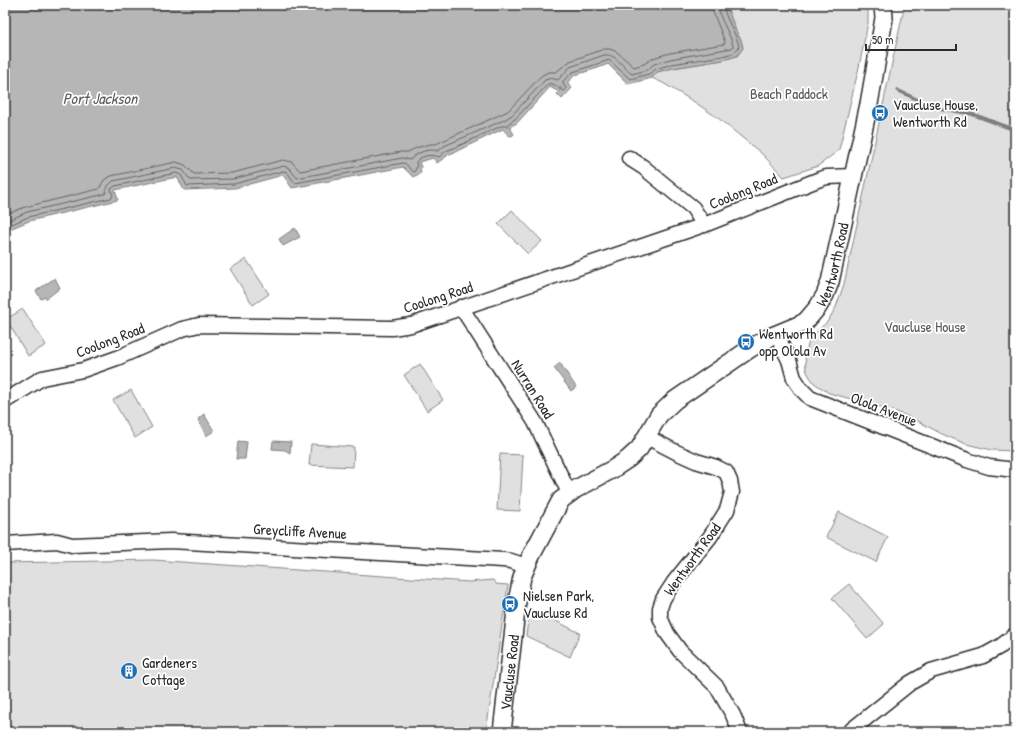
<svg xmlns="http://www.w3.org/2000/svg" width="1020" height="737" font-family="'Patrick Hand',sans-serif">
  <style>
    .green { fill: #e0e0e0; stroke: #868686 }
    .water { fill: #b6b6b6; stroke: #7e7e7e }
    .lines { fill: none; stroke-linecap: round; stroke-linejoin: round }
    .shore { stroke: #636363; stroke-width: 1 }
    .stream { stroke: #7e7e7e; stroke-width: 3.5 }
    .minor-casing { stroke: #2b2b2b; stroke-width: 17 }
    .tertiary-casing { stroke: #2b2b2b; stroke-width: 20 }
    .minor { stroke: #fff; stroke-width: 14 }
    .tertiary { stroke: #fff; stroke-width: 17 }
    .labels { text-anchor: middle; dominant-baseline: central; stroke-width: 3.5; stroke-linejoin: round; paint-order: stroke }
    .park-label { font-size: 15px; fill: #585858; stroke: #fff }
    .poi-label { font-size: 15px; fill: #2b2b2b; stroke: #fff; text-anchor: start }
    .street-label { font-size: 15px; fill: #2b2b2b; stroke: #fff }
    .water-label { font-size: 16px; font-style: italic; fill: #5c5c5c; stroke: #fff }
  </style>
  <rect width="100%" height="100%" fill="#fff"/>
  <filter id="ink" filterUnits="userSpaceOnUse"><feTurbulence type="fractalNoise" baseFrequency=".025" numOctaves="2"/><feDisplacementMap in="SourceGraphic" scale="8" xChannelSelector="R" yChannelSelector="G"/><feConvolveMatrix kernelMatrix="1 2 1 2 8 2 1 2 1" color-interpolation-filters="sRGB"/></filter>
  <g filter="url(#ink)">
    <g class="green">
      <path d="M726,5H868V23L859,67L839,150L818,166L784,177L761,153L718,118L696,103L663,83L652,78L657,72L673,68L723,60L737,56L743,48L741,40L736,31Z"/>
      <path d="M906,5H982L1015,10V451L992,450L966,444L942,434L912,418L892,410L829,393L814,383L808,374L806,369L805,355L809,341L814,334L828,321L836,307L844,284L904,8Z"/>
      <path d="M512,210L542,241L528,254L498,224Z"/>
      <path d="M246,259L269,294L253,305L230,269Z"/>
      <path d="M23,309L46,345L28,356L6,319Z"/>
      <path d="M420,364L443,400L427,411L404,375Z"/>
      <path d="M131,390L152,427L135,438L113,400Z"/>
      <path d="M311,444L354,447L353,467L309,465Z"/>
      <path d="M500,454L523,455L520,511L497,510Z"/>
      <path d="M839,512L888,537L876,562L826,537Z"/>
      <path d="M153,560L469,582L493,580L496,584L508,585L486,732H5V563Z"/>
      <path d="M849,584L884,624L867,639L832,598Z"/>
      <path d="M529,612H538L580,633L570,657L526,636Z"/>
    </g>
    <g class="water">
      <path d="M5,5H726L736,31L741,40L743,48L737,56L723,60L673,68L657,72L652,78L628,84L608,64L598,68L575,75L567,83L572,88L562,99L557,94L562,87L557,91L550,87L517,123L511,126L510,128L514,134L512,136L508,135L503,129L455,152L447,155V156L437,163L433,158L419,162L421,167L420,170L421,173L413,177L403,167L292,188L283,175L235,188L184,190L177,177L115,190L118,200L29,221L5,231Z"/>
      <path d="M295,228L300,237L283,246L279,239Z"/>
      <path d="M55,278L60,288L46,299L45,297L41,299L36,291Z"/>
      <path d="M560,363L576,387L571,391L554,368Z"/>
      <path d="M204,414L214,431L206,436L198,419Z"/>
      <path d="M238,441L247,442L245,459H236Z"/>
      <path d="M273,441L291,442L290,453L285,450L272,449Z"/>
    </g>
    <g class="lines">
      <g class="shore">
        <path d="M5,215L25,207L99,189L104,180L111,176L176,162L185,165L194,174L232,173L283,160L292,162L300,171L401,152H408L416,148L430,144H436L508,111L541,76L548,72H556L570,61L604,49H610L617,52L634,67L644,64L653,58L670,53L724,44L725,42L713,12L712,5"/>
        <path d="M5,222L27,212L105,194L108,186L113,181L175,168L183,170L190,180L233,179L284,166L289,168L297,178L402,158L410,160C417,152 429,148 438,151L444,146L504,120L512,115L545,80L551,78L558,80L570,67L604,55C616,53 623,68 632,74L647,70L654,64L670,59L732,48L733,46C730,32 719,20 718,5"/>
        <path d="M5,227L28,217L111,198L113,196L111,189L115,186L176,173L181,175L187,186L234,184L283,171L287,172L295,183L403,163C409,164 409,171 414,172L417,167L416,162C421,155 432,154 439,157L446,151L454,148L501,126H507L509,123L515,119L548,84C555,82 559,90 564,91L566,88L563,84V81L573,72L609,60L630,79L649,74L656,69L672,64L722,56L734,53L739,47C737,34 725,19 723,5"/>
      </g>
      <path class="stream" d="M897,90L933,107L972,114L1015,130"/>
      <g class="minor-casing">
        <g id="minor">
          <path d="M629,158L643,167L693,208L704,225"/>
          <path d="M461,307L535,422L569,493"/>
          <path d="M779,333L781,344L789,360L794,378L802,390L810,398L967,460L989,467L1015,470"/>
          <path d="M5,401L42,378L83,370L117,358L182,329L199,325L392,328L411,325L704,225L820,179L827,177L853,176"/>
          <path d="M647,437L676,452L696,461L716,467L726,472L730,481L732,492L727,510L710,537L674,582L663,599L660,608V617L667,633L680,651L717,687L733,715L740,732"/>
          <path d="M5,544L57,541L72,545L171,541L503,560L511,561L526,566"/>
          <path d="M849,732L910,683L931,671L983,656L1001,646L1015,635"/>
        </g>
      </g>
      <g class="tertiary-casing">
        <g id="tertiary">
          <path id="s1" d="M502,732L517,602L522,577L531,556L561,500L576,489L613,469L628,459L639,449L659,415L675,400L751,348L772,336L801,324L806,321L818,307L825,295L830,282L843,223L869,104L882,30L884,18L883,5"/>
        </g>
      </g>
      <use href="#minor" class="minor"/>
      <use href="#tertiary" class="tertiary"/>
    </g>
  </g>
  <defs>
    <g id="bus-disc" transform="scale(0.9)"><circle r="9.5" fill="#1f6fb2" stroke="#fff"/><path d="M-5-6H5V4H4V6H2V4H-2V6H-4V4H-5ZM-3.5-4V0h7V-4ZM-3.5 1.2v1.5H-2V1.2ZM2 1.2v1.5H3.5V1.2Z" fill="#fff"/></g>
    <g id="building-disc" transform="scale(0.9)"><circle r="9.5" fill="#1f6fb2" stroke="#fff"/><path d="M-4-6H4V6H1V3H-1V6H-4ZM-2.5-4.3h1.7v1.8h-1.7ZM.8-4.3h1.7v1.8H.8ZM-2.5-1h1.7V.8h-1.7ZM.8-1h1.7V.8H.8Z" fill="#fff"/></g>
  </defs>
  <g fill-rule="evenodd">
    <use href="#bus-disc" x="880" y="113"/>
    <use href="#bus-disc" x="746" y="342"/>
    <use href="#bus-disc" x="510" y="604"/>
    <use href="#building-disc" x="129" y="671"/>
  </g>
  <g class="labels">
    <g class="park-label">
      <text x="789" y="93">Beach Paddock</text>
      <text x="925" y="326">Vaucluse House</text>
    </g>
    <g class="poi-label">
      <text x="893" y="104">Vaucluse House,<tspan x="893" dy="17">Wentworth Rd</tspan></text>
      <text x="759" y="333">Wentworth Rd<tspan x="759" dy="17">opp Olola Av</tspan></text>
      <text x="523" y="595">Nielsen Park,<tspan x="523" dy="17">Vaucluse Rd</tspan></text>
      <text x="142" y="662">Gardeners<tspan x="142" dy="17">Cottage</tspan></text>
    </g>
    <g class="street-label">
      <text transform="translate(743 191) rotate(-22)">Coolong Road</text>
      <text stroke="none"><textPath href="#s1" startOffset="615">Wentworth Road</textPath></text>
      <text transform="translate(438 297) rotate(-18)">Coolong Road</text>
      <text transform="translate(110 340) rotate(-21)">Coolong Road</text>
      <text transform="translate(533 389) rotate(58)">Nurran Road</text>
      <text transform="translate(884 409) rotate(21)">Olola Avenue</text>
      <text transform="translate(300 531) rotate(3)">Greycliffe Avenue</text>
      <text transform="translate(692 559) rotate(-54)">Wentworth Road</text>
      <text stroke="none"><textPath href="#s1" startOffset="60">Vaucluse Road</textPath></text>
    </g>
    <g class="water-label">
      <text x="100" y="98">Port Jackson</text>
    </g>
  </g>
  <rect width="1020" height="737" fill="none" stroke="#fff" stroke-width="20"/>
  <rect x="10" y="10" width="1000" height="717" fill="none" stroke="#2b2b2b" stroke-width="1.5" filter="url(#ink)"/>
  <path d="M866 44v6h90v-6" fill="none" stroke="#2b2b2b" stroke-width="2"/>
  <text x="872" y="44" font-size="12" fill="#2b2b2b" stroke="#ffffff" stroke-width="3" paint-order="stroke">50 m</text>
</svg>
